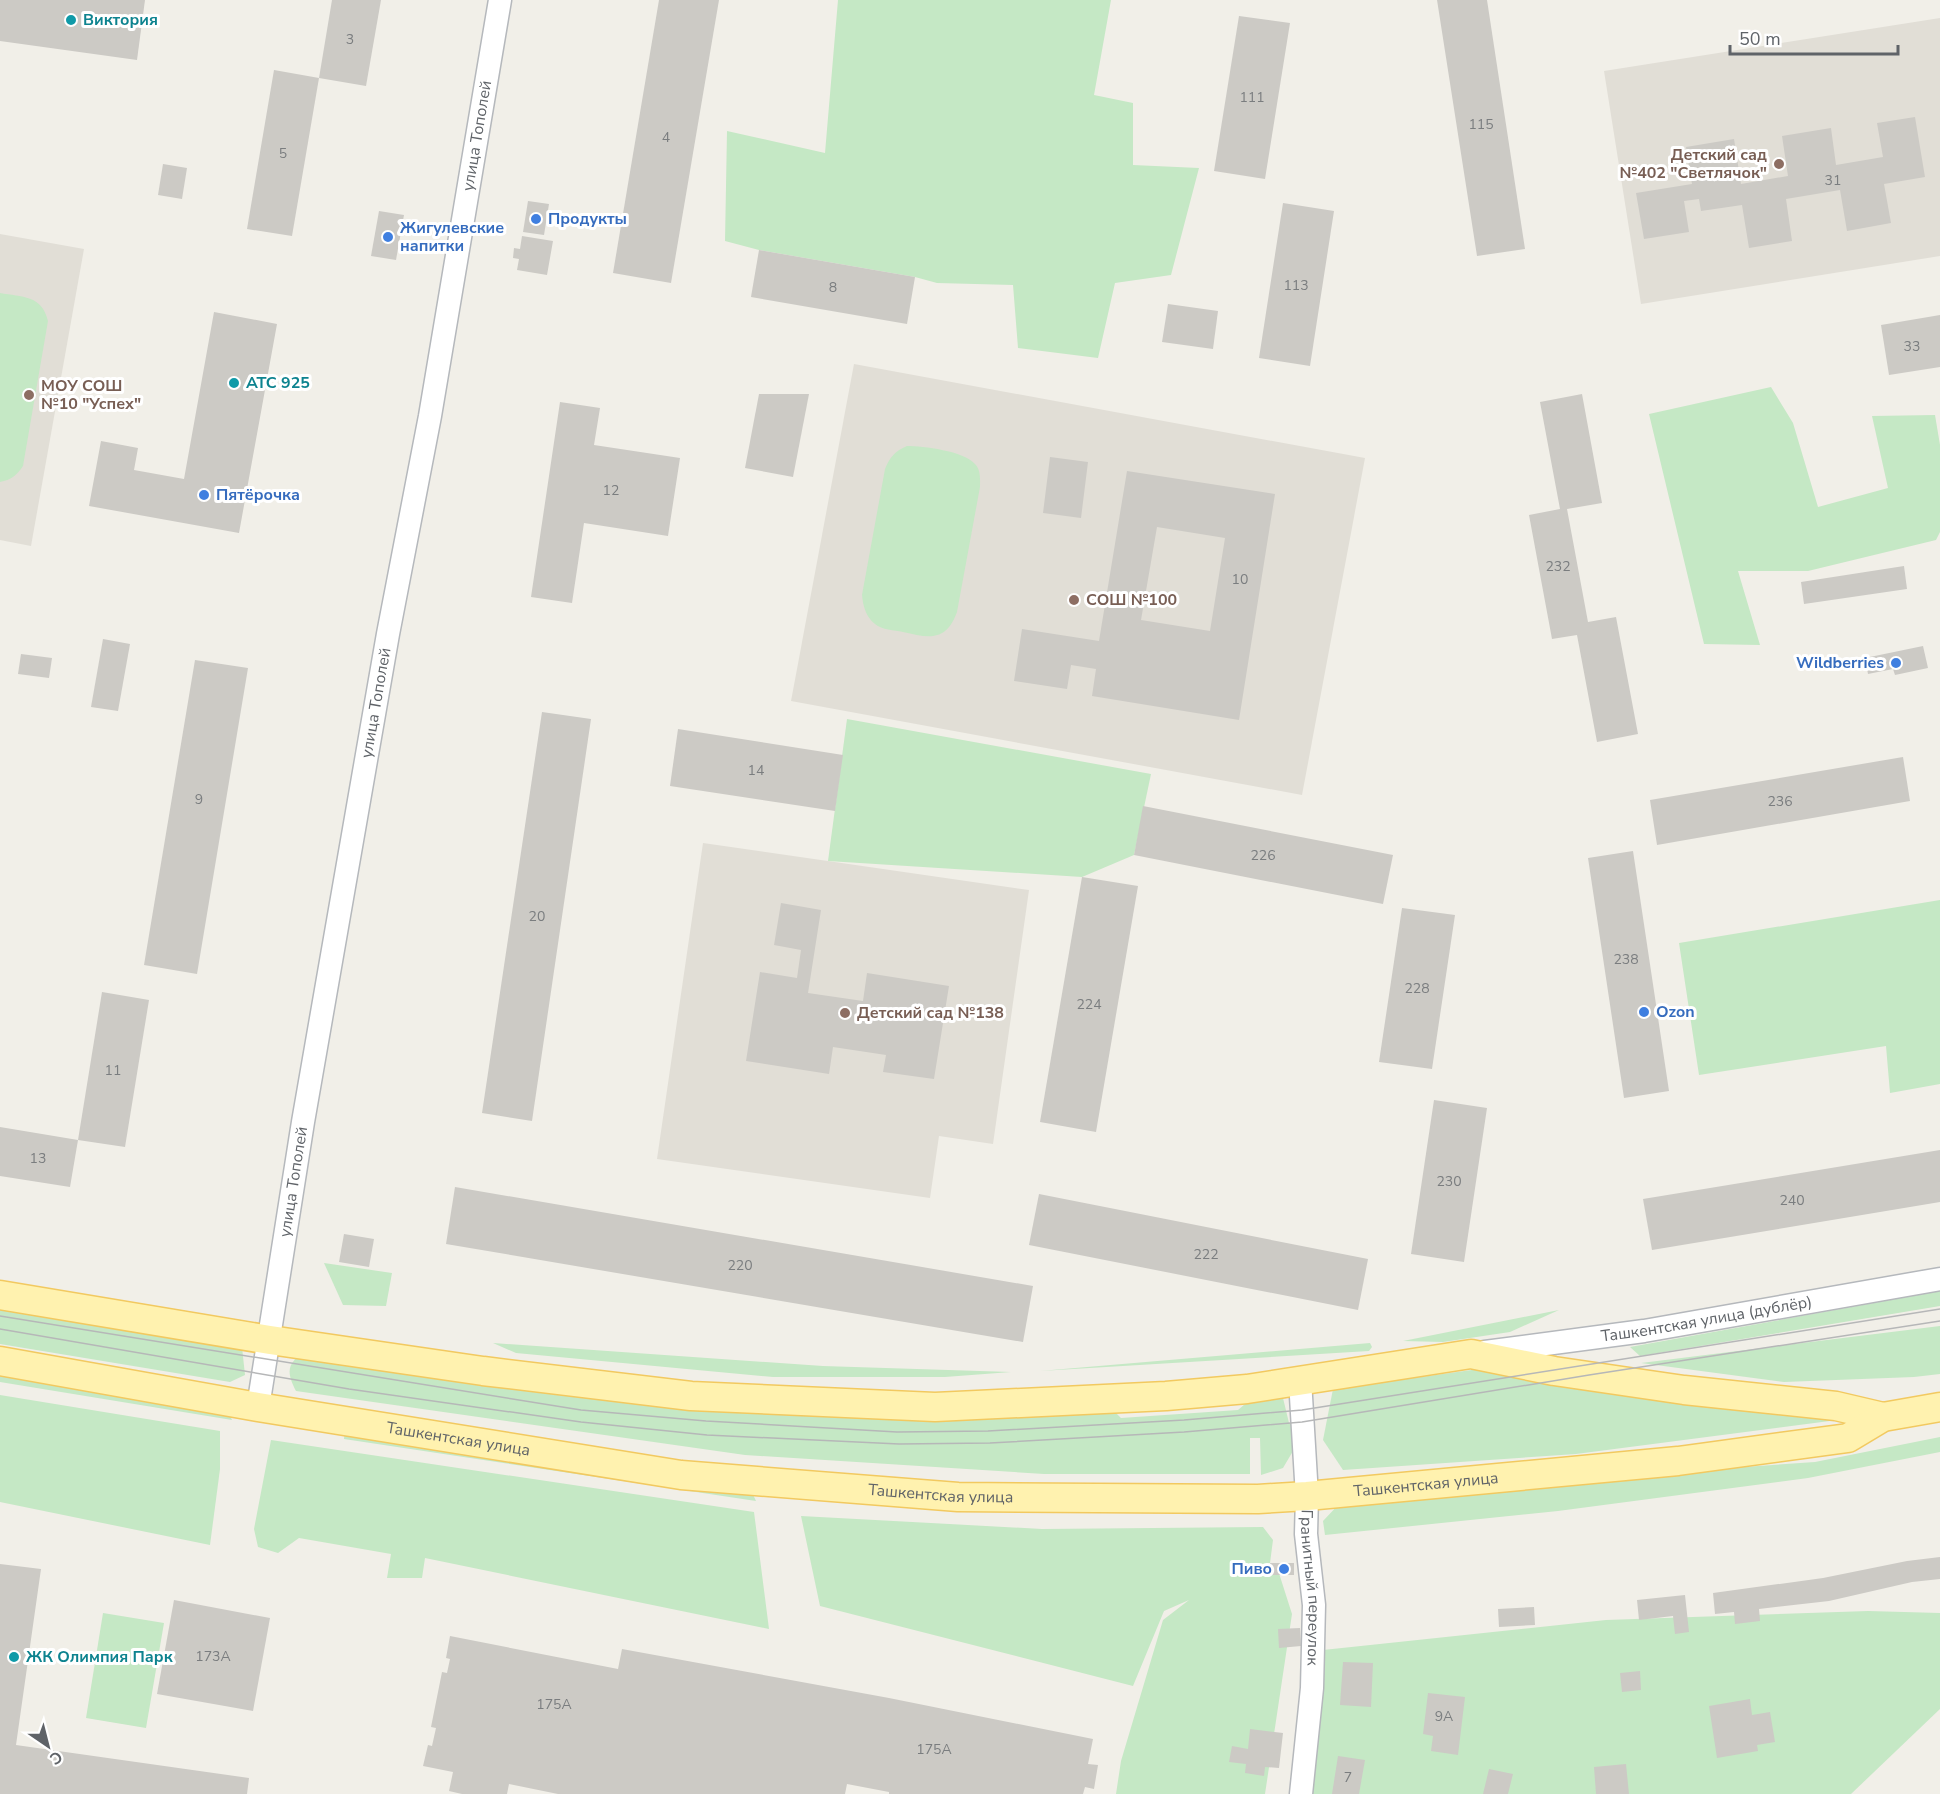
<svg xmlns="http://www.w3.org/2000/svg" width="1940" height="1794" font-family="'Nunito Sans',sans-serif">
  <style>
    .education { fill: #e1ded6 }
    .green { fill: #c5e8c5 }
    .building { fill: #cccac5; fill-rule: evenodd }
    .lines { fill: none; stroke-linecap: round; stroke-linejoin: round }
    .minor-casing { stroke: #b5b8bc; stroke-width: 25 }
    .major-casing { stroke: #f2c960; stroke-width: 31 }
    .minor { stroke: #fff; stroke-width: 22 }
    .major { stroke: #fff2af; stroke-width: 28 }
    .tram { stroke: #b6b7b8; stroke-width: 1.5 }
    .culture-dot { fill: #0f9aa8; stroke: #fff; stroke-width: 2 }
    .education-dot { fill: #8d6e63; stroke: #fff; stroke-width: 2 }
    .shop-dot { fill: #3f7fe0; stroke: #fff; stroke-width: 2 }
    .labels { text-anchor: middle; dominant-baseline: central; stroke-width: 6; stroke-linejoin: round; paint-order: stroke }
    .number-label { font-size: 14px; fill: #7a7d7f }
    .culture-label { font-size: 16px; font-weight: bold; fill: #0d838f; stroke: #fff; text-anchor: start }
    .street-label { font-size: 16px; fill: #5f6368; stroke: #fff }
    .education-label { font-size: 16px; font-weight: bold; fill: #785e54; stroke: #fff; text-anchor: start }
    .shop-label { font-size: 16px; font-weight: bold; fill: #366cbe; stroke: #fff; text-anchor: start }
  </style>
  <rect width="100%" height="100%" fill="#f1efe8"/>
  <g class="education">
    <path d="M1940,18V256L1641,304L1604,71Z"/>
    <path d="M0,234L84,249L31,546L0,540Z"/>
    <path d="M854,364L1365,458L1302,795L791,701Z"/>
    <path d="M703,843L1029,890L993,1144L939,1136L930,1198L657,1159Z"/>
  </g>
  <g class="green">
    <path d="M838,0H1111L1094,95L1133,103V165L1199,168L1171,275L1115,283L1098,358L1018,348L1013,285L937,283L915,277L759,250L725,241L727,131L825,153Z"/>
    <path d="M0,293C22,297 42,295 48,321L23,466C17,475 11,480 0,482Z"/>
    <path d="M1771,387L1793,423L1818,507L1888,488L1872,416L1935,415L1940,445V532L1936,540L1808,571H1738L1760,645L1704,644L1649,414Z"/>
    <path d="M907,446C923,446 964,451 975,464C981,470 980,479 980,487L957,612C946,642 929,638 903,632C894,630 882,630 875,624C866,617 863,606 862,595L885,469C890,457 895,451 907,446Z"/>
    <path d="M847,719L1151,774L1134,855L1082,877L828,861Z"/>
    <path d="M1940,900V1084L1890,1093L1886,1046L1699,1075L1679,943Z"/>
    <path d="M324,1263L392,1273L386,1306L343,1305Z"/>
    <path d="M1940,1291V1306L1640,1356L1630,1347Z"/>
    <path d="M0,1303L242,1347L245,1375L230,1382L0,1344Z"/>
    <path d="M1559,1310L1510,1332L1443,1342L1403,1341Z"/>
    <path d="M1940,1326V1374L1914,1377L1784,1382L1641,1363Z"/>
    <path d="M493,1343L823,1366L1011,1372L945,1377H773L516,1353Z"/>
    <path d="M1370,1343L1372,1347L1369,1351L1040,1371Z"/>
    <path d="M309,1346L597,1391L1110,1407L1121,1418L1238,1410L1258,1393L1283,1398L1289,1423H1291L1293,1451L1283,1468L1261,1475L1260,1438H1250V1474H1044L745,1455L296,1391C283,1366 291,1363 309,1346Z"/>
    <path d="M0,1369L227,1409L232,1420L0,1382Z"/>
    <path d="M1479,1369L1845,1419L1576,1454L1343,1470L1323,1440L1333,1389Z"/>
    <path d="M0,1395L220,1431V1469L210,1545L0,1502Z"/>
    <path d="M345,1427L750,1488L756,1501L344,1439Z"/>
    <path d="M1940,1437V1452L1808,1478L1558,1511L1325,1535L1323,1521L1340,1503L1701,1470L1815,1462Z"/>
    <path d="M271,1440L754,1512L769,1629L425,1558L422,1578H387L391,1554L299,1538L278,1553L258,1547L254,1529Z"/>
    <path d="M801,1516L1042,1529L1263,1527L1273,1540L1270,1563L1259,1569L1277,1567L1292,1614L1265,1794H1116L1121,1761L1163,1620L1189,1600L1164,1611L1133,1686L820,1606Z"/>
    <path d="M1868,1611L1940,1613V1709L1851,1794H1307L1323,1650L1606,1620Z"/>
    <path d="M103,1613L164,1623L146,1728L86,1718Z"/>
  </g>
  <g class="building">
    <path d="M0,0H145L137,60L0,41Z"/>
    <path d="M332,0H381L366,86L319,78Z"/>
    <path d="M659,0H719L671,283L613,273Z"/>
    <path d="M1437,0H1487L1525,249L1477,256Z"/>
    <path d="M1239,16L1290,23L1265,179L1214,171Z"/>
    <path d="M274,70L319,78L292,236L247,229Z"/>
    <path d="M1915,117L1925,177L1884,184L1891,223L1847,231L1840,190L1786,199L1792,241L1749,248L1742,205L1701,211L1699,199L1684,201L1689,232L1644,239L1636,193L1692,184L1686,147L1734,139L1741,184L1788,176L1782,136L1831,128L1836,165L1883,157L1877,123Z"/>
    <path d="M163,164L187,168L182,199L158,195Z"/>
    <path d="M528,201L549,204L544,235L523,232Z"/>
    <path d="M1283,203L1334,211L1310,366L1259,358Z"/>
    <path d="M379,211L404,215L396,260L371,256Z"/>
    <path d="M522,236L553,241L547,275L517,270L519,259L513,258L514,248L520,249Z"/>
    <path d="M759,250L915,277L907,324L751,297Z"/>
    <path d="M1168,304L1218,311L1213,349L1162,342Z"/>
    <path d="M214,312L277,324L239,533L89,506L101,441L138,448L134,470L184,479Z"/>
    <path d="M1940,315V367L1889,375L1881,325Z"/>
    <path d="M759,394H809L793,477L745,468Z"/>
    <path d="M1582,394L1602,503L1567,509L1588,622L1616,617L1638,734L1597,742L1577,635L1552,639L1529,515L1560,509L1540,402Z"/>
    <path d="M560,402L600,408L594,445L680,458L668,536L584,523L572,603L531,597Z"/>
    <path d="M1050,457L1088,462L1081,518L1043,513Z"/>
    <path d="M1127,471L1275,494L1239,720L1092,696L1096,669L1071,665L1067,689L1014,681L1022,629L1099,641ZM1157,527L1225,538L1210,631L1141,620Z"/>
    <path d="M1904,566L1907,589L1804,604L1801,582Z"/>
    <path d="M103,639L130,644L118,711L91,707Z"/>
    <path d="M1923,646L1928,668L1895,675L1893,669L1868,674L1865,658Z"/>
    <path d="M21,654L52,658L49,678L18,674Z"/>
    <path d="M195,660L248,668L197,974L144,965Z"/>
    <path d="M542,712L591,719L532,1121L482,1113Z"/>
    <path d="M678,729L843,755L835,811L670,786Z"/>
    <path d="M1903,757L1910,801L1657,845L1650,800Z"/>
    <path d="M1143,806L1393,855L1383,904L1134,855Z"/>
    <path d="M1633,851L1669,1091L1624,1098L1588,858Z"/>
    <path d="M1082,877L1138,886L1096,1132L1040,1122Z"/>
    <path d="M781,903L821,910L808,993L863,1001L867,973L949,986L934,1079L883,1072L886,1055L833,1047L829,1074L746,1061L760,972L797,978L801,950L774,945Z"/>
    <path d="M1402,908L1455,915L1432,1069L1379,1062Z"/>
    <path d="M102,992L149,1000L125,1147L78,1140Z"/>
    <path d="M1434,1100L1487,1108L1464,1262L1411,1254Z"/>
    <path d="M0,1127L78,1140L70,1187L0,1176Z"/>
    <path d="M1940,1150V1202L1652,1250L1643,1199Z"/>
    <path d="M455,1187L1033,1286L1023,1342L446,1244Z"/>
    <path d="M1039,1194L1368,1259L1358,1310L1029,1245Z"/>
    <path d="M344,1234L374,1239L369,1267L339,1262Z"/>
    <path d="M1940,1557V1579L1912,1582L1829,1601L1759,1609L1760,1621L1735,1624L1734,1612L1715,1614L1713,1593L1823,1578L1907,1561Z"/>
    <rect x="1270" y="1563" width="24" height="12"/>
    <path d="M0,1564L41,1569L16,1745L249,1778L247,1794H0Z"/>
    <path d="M1685,1595L1689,1632L1675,1634L1673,1616L1639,1620L1637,1600Z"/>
    <path d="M174,1600L270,1618L253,1711L157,1694Z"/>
    <path d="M1534,1607L1535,1625L1499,1627L1498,1609Z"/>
    <path d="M1300,1628L1301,1646L1279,1648L1278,1629Z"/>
    <path d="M450,1636L618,1669L622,1649L889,1698L1093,1739L1088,1764L1098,1765L1094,1789L1085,1787L1083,1794H889V1792L847,1784L845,1794H558L509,1784L507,1794H462L449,1791L453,1772L423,1766L428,1745L432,1746L436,1728L431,1727L442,1672L447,1673L450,1659L446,1658Z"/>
    <path d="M1343,1662L1373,1663L1371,1707L1340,1705Z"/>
    <path d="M1640,1671L1641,1690L1622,1692L1620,1673Z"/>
    <path d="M1428,1693L1465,1697L1458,1755L1431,1751L1433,1736L1423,1734Z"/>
    <path d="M1750,1699L1752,1715L1770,1712L1775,1742L1757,1745L1758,1751L1717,1758L1709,1706Z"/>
    <path d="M1250,1729L1283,1733L1279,1768L1265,1767L1264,1776L1245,1773L1246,1764L1229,1762L1232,1746L1248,1749Z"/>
    <path d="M1338,1756L1365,1760L1359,1794H1332Z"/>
    <path d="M1626,1764L1629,1794H1596L1594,1767Z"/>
    <path d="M1489,1769L1513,1774L1508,1794H1483Z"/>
  </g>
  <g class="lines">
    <g class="minor-casing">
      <g id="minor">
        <path id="s1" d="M1485,1352L1644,1331L1940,1279"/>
        <path id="s2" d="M1300,1380L1307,1496L1306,1534L1314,1605L1312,1688L1301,1794"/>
        <path id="s3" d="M258,1407L303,1122L388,634L430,416L500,0"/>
      </g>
    </g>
    <g class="major-casing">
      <g id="major">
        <path d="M0,1295L270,1340L483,1371L691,1396L935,1407L1166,1396L1247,1389L1471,1354L1554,1371L1684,1390L1836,1406L1883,1417"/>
        <path id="s4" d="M0,1361L258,1407L681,1475L958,1497L1258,1499L1307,1496L1678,1461L1848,1438L1883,1417L1940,1407"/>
      </g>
    </g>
    <use href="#minor" class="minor"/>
    <use href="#major" class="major"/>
    <g class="tram">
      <path d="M0,1316L581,1410L706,1421L897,1432L988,1431L1184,1420L1302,1410L1940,1309"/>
      <path d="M0,1329L349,1389L581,1422L707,1435L899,1444L990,1443L1184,1432L1302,1422L1589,1375L1940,1321"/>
    </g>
  </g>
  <g class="culture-dot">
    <circle cx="71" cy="20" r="6"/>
    <circle cx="234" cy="383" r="6"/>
    <circle cx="14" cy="1657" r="6"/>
  </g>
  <g class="education-dot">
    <circle cx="1779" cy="164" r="6"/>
    <circle cx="29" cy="395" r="6"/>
    <circle cx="1074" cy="600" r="6"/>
    <circle cx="845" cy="1013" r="6"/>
  </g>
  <g class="shop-dot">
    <circle cx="536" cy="219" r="6"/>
    <circle cx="388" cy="237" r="6"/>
    <circle cx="204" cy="495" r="6"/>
    <circle cx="1896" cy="663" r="6"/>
    <circle cx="1644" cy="1012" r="6"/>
    <circle cx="1284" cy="1569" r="6"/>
  </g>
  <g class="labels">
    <g class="number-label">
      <text x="350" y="39">3</text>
      <text x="1252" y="97">111</text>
      <text x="1481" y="124">115</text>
      <text x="666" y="137">4</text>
      <text x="283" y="153">5</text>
      <text x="1833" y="180">31</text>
      <text x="1296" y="285">113</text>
      <text x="833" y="287">8</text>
      <text x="1912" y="346">33</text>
      <text x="611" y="490">12</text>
      <text x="1558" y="566">232</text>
      <text x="1240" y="579">10</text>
      <text x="756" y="770">14</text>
      <text x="199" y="799">9</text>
      <text x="1780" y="801">236</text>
      <text x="1263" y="855">226</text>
      <text x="537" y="916">20</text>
      <text x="1626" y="959">238</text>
      <text x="1417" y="988">228</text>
      <text x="1089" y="1004">224</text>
      <text x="113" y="1070">11</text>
      <text x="38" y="1158">13</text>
      <text x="1449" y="1181">230</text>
      <text x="1792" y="1200">240</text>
      <text x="1206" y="1254">222</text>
      <text x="740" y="1265">220</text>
      <text x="213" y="1656">173А</text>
      <text x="554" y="1704">175А</text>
      <text x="1444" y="1716">9А</text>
      <text x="934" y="1749">175А</text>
      <text x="1348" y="1777">7</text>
    </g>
    <g class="culture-label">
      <text x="83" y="20">Виктория</text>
      <text x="246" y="383">АТС 925</text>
      <text x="26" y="1657">ЖК Олимпия Парк</text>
    </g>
    <g class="street-label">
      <text stroke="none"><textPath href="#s3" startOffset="1290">улица Тополей</textPath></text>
      <text stroke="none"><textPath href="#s3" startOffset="714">улица Тополей</textPath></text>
      <text stroke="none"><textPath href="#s3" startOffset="228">улица Тополей</textPath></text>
      <text stroke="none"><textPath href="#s1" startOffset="224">Ташкентская улица (дублёр)</textPath></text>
      <text stroke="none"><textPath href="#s4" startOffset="465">Ташкентская улица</textPath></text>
      <text stroke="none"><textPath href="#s4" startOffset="1437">Ташкентская улица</textPath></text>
      <text stroke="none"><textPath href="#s4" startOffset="951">Ташкентская улица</textPath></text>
      <text stroke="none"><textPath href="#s2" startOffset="208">Гранитный переулок</textPath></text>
    </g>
    <g class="education-label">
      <text x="1767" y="155" text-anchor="end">Детский сад<tspan x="1767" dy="18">№402 "Светлячок"</tspan></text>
      <text x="41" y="386">МОУ СОШ<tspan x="41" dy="18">№10 "Успех"</tspan></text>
      <text x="1086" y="600">СОШ №100</text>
      <text x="857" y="1013">Детский сад №138</text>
    </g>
    <g class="shop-label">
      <text x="548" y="219">Продукты</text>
      <text x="400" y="228">Жигулевские<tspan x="400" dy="18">напитки</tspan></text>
      <text x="216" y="495">Пятёрочка</text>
      <text x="1884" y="663" text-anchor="end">Wildberries</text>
      <text x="1656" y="1012">Ozon</text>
      <text x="1272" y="1569" text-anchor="end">Пиво</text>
    </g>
  </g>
  <g transform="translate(48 1746) rotate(145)" stroke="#ffffff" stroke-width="4.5" paint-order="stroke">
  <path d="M0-4.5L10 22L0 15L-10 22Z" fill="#5f6368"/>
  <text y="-9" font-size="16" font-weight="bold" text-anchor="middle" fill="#5f6368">С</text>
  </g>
  <path d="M1730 45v9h168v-9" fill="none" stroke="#5f6368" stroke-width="3"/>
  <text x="1739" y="45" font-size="18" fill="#5f6368" stroke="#ffffff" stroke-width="4.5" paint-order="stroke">50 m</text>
</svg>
